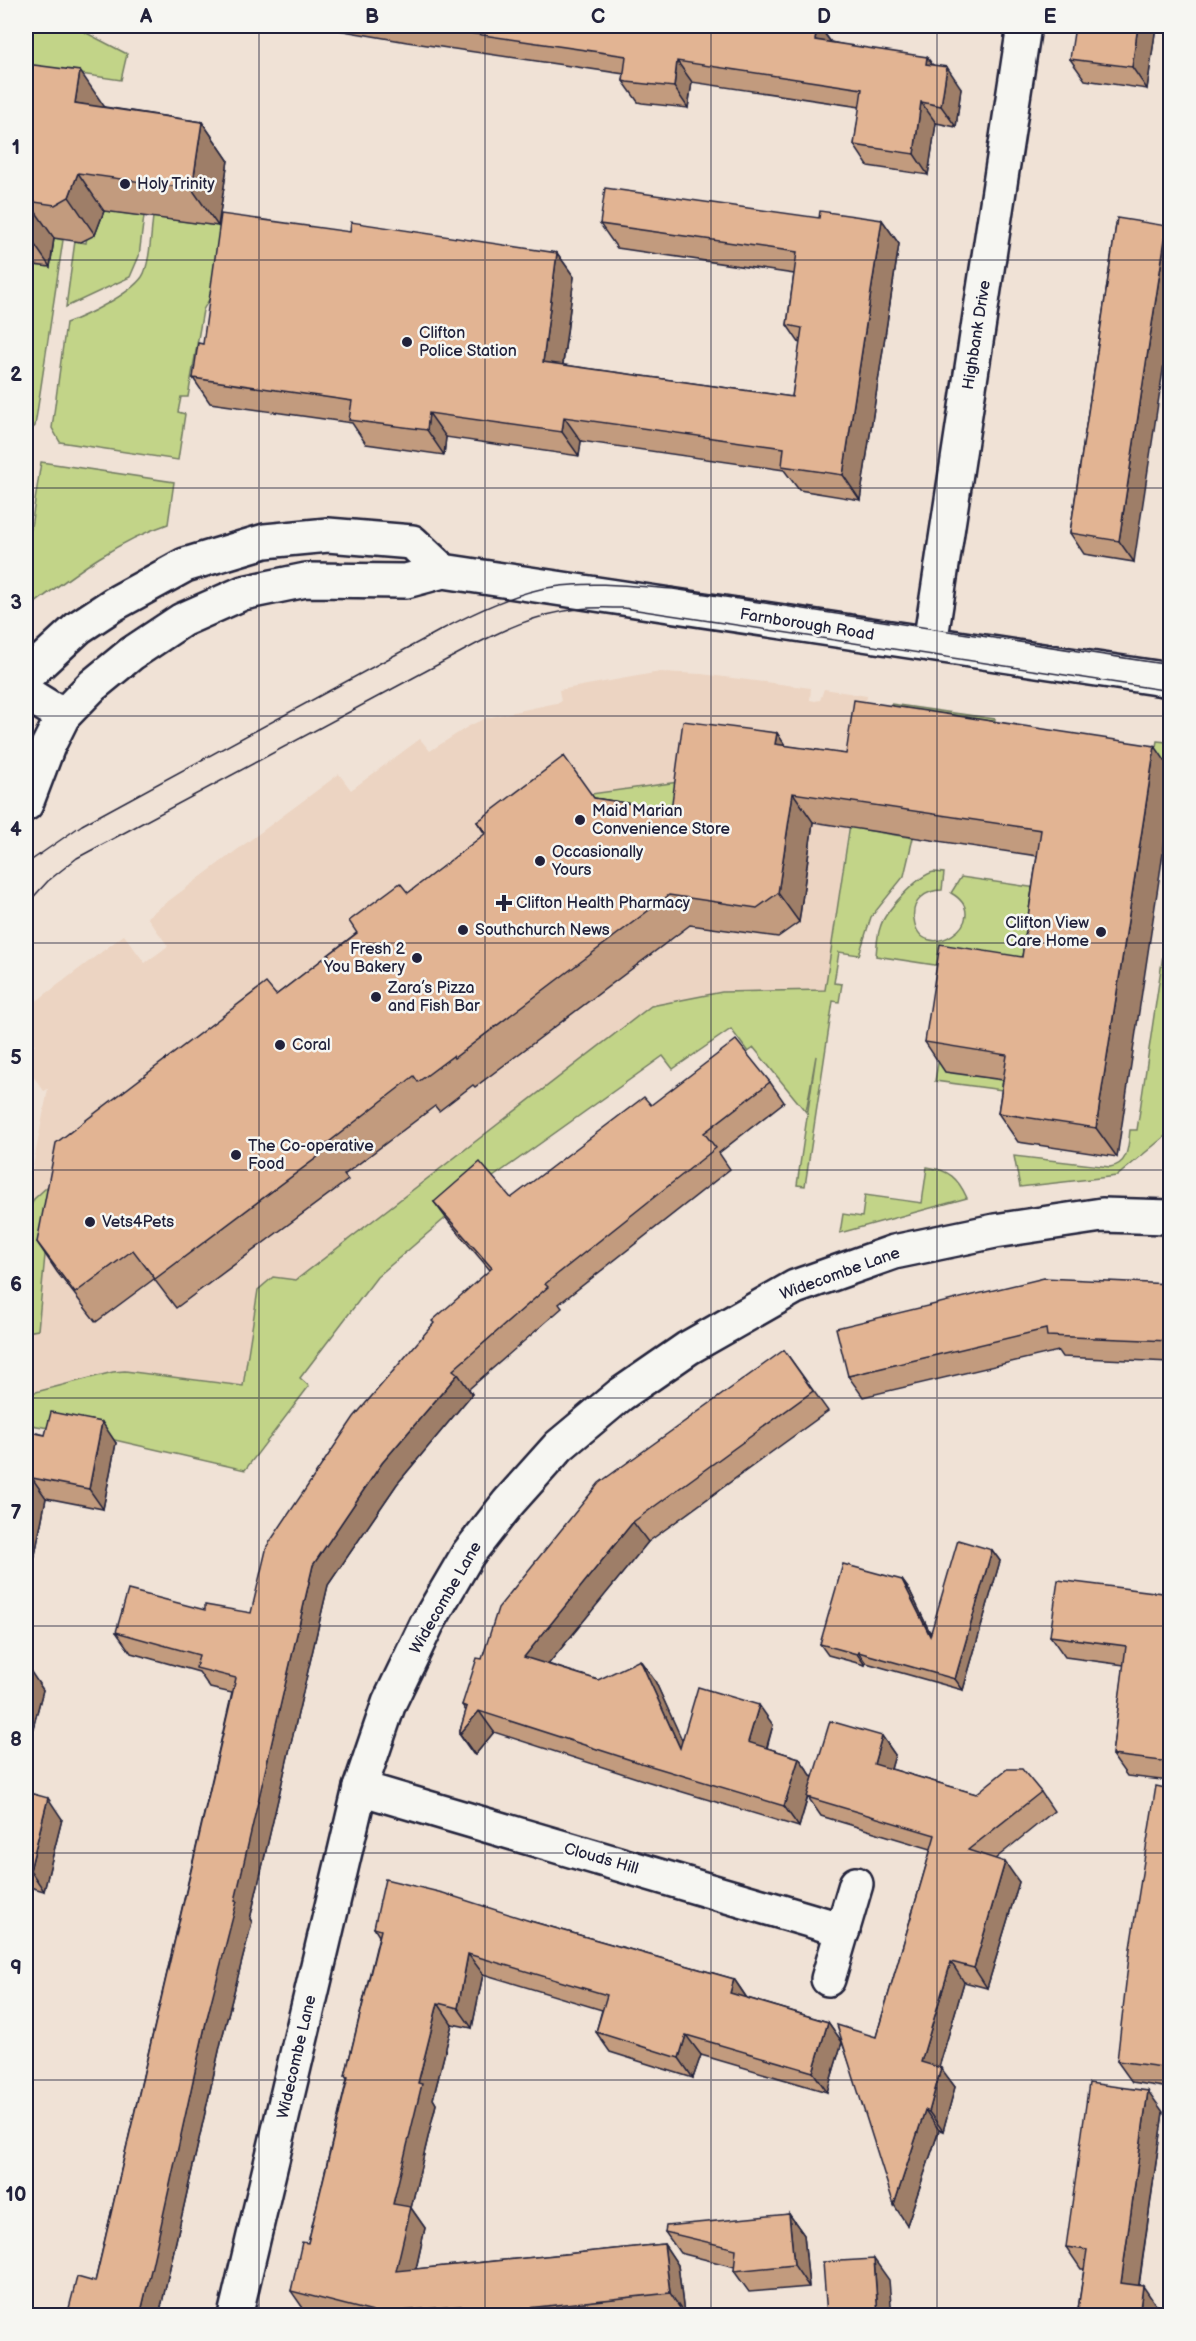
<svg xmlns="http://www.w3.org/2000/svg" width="1196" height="2341" font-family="'Balsamiq Sans',sans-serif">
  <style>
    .built { fill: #ecd4c2 }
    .green { fill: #c2d488; stroke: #727b62; stroke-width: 1.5 }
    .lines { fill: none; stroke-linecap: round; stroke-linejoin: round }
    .street-casing { stroke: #22223b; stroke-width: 38 }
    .secondary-casing { stroke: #22223b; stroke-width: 38 }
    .street { stroke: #f6f6f2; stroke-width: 33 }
    .secondary { stroke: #f6f6f2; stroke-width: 33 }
    .tram { stroke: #22223b; stroke-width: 1.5 }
    .wall { fill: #c29b7e; stroke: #22223b; stroke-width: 1.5 }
    .shaded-wall { fill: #9e7e67; stroke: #22223b; stroke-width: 1.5 }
    .building { fill: #e2b493; stroke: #22223b; stroke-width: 1.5 }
    .grid { fill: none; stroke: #22223b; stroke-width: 1.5; stroke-opacity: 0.55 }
    .poi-dot { fill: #22223b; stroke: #f6f6f2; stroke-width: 2 }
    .labels { text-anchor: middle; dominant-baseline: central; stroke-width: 5; stroke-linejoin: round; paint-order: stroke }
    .poi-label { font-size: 16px; fill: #22223b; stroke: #f6f6f2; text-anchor: start }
    .street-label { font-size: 16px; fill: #22223b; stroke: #f6f6f2 }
    .neatline { fill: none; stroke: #22223b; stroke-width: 2 }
    .grid-label { font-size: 20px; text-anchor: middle; font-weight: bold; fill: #22223b }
  </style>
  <rect width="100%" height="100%" fill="#f0e2d6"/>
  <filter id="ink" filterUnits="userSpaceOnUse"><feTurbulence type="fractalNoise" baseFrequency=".0167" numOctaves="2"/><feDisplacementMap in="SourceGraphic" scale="12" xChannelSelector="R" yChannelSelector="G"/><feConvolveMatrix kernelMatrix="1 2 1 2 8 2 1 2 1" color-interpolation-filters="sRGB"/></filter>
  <g filter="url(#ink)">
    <path class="built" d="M660,672L701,674L811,688L810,700L815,701L820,700L824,689L867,696L825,990L722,992L296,1280L273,1277L258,1290L243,1386L125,1371L113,1372L36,1392H26V1202L48,1089L44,1091L26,1067V1053L35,1045L26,1032V1009L124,935L145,963L168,946L147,917L339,774L351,790L420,739L430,751L469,726L486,718L561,702L559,690Z"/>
    <g class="green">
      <path d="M26,26H73L127,54L121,80L26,66Z"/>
      <path d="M91,209L144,216L139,256L130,277L66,307L75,241L86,243Z"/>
      <path d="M153,217L218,226L219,218L239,221L218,284L203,310L188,397H181L178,412L185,414L178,460L60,442L52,428L66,323C86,316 130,294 142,277C150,265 151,232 153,217Z"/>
      <path d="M54,238L63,240L35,426L26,434V264L50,267Z"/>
      <path d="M41,462L174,482L168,524C117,541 74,574 31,606L26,603V559Z"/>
      <path d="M891,704L995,719L992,737L860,829L913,838L904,876L871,917L859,955L839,952L834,983L842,984L839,1002L833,1001L805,1186L797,1185L816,1056L806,1112L754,1048L748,1052L731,1029L673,1069L663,1056L493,1177L377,1277L300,1378L309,1386L245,1470L106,1438L26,1424V1392H36L113,1372L125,1371L243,1386L258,1290L273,1277L296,1280L651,1006L722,992L825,990L864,731Z"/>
      <path d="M1157,741L1167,742L1170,746V765L1164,762L1155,751Z"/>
      <path d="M701,779L692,839L615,828L591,794Z"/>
      <path d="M934,872L944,873L942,890C926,890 911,901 914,919C920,969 998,920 951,893L961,877L1057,891L1042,986L961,969L876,956C877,946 877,936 880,928C884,912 918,875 934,872Z"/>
      <path d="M1170,908V1132L1117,1176L1020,1187L1014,1156L1110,1167C1129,1164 1128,1146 1130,1130H1137Z"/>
      <path d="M944,1027L1021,1083L1010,1091L935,1081Z"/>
      <path d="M927,1167C949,1170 958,1178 967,1198L840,1233L843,1214L862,1217L865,1195L922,1203Z"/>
      <path d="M57,1178L45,1255L38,1330L26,1332V1217L34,1199Z"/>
    </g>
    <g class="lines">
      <g class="street-casing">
        <g id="street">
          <path d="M930,644L1024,26"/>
          <path d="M360,1788L843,1930"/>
          <path d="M828,1979L856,1884"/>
          <path d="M235,2316L360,1788L389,1703L427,1624L468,1554L508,1503L559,1446L620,1395L688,1348L795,1287L894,1252L995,1231L1102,1215L1170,1217"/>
        </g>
      </g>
      <g class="secondary-casing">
        <g id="secondary">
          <path d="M26,676L79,627L114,604L185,565L265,541L328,535L412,542L443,571"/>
          <path d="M26,693L63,716"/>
          <path d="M26,804L48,746L63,716L92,686L131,654L182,620L243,593L306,580L406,581L443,571L1170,680"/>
        </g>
      </g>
      <use href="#street" class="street"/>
      <use href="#secondary" class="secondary"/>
      <g class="tram">
        <path d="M26,864L82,825L441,630C473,613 518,591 553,587C593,581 633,586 673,589L1170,665"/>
        <path d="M26,905L48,881L77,858L465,650C502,630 536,614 578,609C593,607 609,608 624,608L1170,691"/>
      </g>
    </g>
    <g class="wall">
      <path d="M315,26H819L831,42L933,65L961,88L956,127L936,123L928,175L868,166L854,145L860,107L692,82L688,108L642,103L638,102L623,81L624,74L407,42Z"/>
      <path d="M1156,26L1147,89L1085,80L1070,59Z"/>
      <path d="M26,64L105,107L202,122L228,160L218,226L104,211L95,235L81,242L54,238L50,267L26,264Z"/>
      <path d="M819,218L882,220L899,244L860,500L799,490L784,470L581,441L579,456L446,437L444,455L366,444L352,423L210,403L193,378L203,344L350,232L557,253L574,277L563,365L792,397L800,344L787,325L794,274L617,248L600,224Z"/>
      <path d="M1117,218L1134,562L1084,554L1070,533Z"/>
      <path d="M777,733L785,746L846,754L1155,746L1117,1157L1018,1142L998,1113L1003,1080L945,1072L925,1042L1022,957L1037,856L813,822L799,922L778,937L690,925L475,1087L473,1085L439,1111L435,1106L344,1175L348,1180L176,1308L154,1279L96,1322L57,1272L37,1242L276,995L485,834L477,822L594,798L671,810Z"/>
      <path d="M770,1082L784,1102L719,1153L730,1169L559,1304L562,1308L469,1389L472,1394L397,1484L328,1585L250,1919L252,1922L221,2042L159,2316H67L95,2282L232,1693L210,1688L199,1672L131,1653L116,1632L205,1610L251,1613L490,1270L449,1222L434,1202L511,1198Z"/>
      <path d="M1170,1284V1362L1062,1357L1058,1351L863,1397L848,1376Z"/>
      <path d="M784,1350L828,1411L648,1542L548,1664L598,1680L655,1681L682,1741L773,1725L767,1748L799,1758L813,1778L882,1736L895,1755L891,1769L976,1794L1041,1792L1054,1811L995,1859L1019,1882L987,1988L964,1982L939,2067L955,2087L943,2131L939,2130L907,2225L842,2042L827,2092L701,2055L693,2078L610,2052L596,2032L602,2010L483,1974L472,2028L452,2024L433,2099L436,2104L411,2208L425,2228L416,2269L664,2244L678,2265L684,2314L667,2316H323L305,2311L291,2291L308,2243L347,2079L345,2076L379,1936L374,1928L530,1921L734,1979L747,1998L828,2022L842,2042L876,2037L931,1849L821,1816L808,1797L799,1827L646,1781L494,1732L475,1755L473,1754L459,1734L466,1711L462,1705L482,1659Z"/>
      <path d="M26,1431L45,1435L116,1443L103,1509L46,1498L26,1601Z"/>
      <path d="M992,1550L1000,1561L963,1690L866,1663L865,1665L828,1655L820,1644L902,1580L910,1591L930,1633Z"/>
      <path d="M1170,1594V1781L1127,1776L1112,1755L1124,1665L1065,1657L1050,1636Z"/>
      <path d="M26,1655L30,1662L28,1669L43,1690L33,1728L26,1726Z"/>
      <path d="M1170,1789V2088L1132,2082L1117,2061Z"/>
      <path d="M26,1792L62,1819L44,1891L26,1886Z"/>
      <path d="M1163,2112L1139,2286L1158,2308L1157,2316H1077L1084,2269H1081L1066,2247Z"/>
      <path d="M789,2214L804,2235L809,2287L749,2292L734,2271L735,2267L680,2253L665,2232Z"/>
    </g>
    <g class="shaded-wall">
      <path d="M817,26H819L832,44L815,40Z"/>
      <path d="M1138,26H1156L1147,89L1132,67Z"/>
      <path d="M927,57L942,78L926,64Z"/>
      <path d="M677,61L692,82L688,108L674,87Z"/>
      <path d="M947,67L961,88L956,127L941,106Z"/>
      <path d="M80,71L106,109L75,103Z"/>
      <path d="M921,102L936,123L928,175L914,154Z"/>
      <path d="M202,122L228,160L218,226L192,189Z"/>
      <path d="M78,173L104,211L95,235L69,197Z"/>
      <path d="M28,201L54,238L50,267L26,232V219Z"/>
      <path d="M882,220L899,244L860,500L843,475Z"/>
      <path d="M1167,226L1170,230V324L1134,562L1119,541Z"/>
      <path d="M557,253L574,277L560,386L543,362Z"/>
      <path d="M429,413L446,437L444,455L427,430Z"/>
      <path d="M564,417L581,441L579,456L562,432Z"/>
      <path d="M777,733L797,763L775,744Z"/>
      <path d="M1155,746L1170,768V807L1117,1157L1096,1128Z"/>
      <path d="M793,793L813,822L799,922L778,893Z"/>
      <path d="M458,1374L472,1394L397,1484L328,1585L250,1919L252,1922L221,2042L159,2316H140L206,2022L313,1565L382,1463Z"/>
      <path d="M102,1422L116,1443L103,1509L89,1489Z"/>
      <path d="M32,1478L46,1498L26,1601V1510Z"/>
      <path d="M633,1522L648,1542L538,1677L524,1657Z"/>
      <path d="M992,1550L1000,1561L963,1690L955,1679Z"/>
      <path d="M902,1580L910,1591L937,1647L930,1636Z"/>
      <path d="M858,1652L866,1663L865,1665L857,1654Z"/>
      <path d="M26,1655L30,1662L26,1679Z"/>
      <path d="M640,1660L655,1681L695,1768L680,1748Z"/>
      <path d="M29,1669L43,1690L33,1728L26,1718V1681Z"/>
      <path d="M759,1705L773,1725L762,1763L748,1742Z"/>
      <path d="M479,1711L494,1732L475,1755L460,1734Z"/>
      <path d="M882,1736L895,1755L887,1783L874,1764Z"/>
      <path d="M799,1758L813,1778L799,1827L784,1806Z"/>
      <path d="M48,1798L62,1819L44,1891L30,1870Z"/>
      <path d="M1005,1862L1019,1882L987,1988L974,1968Z"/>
      <path d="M468,1954L483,1974L472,2028L458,2008Z"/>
      <path d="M951,1962L964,1982L935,2081L921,2062Z"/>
      <path d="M734,1979L748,2000L730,1993Z"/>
      <path d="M438,2003L452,2024L433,2099L436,2104L411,2208L425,2228L411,2291L396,2271L393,2204L418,2083Z"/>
      <path d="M828,2022L842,2042L827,2092L813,2072Z"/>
      <path d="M686,2035L701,2055L693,2078L679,2058Z"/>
      <path d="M941,2068L955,2087L943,2131L929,2112Z"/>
      <path d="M1148,2091L1163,2112L1136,2305L1121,2283Z"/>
      <path d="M925,2110L939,2130L907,2225L894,2205Z"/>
      <path d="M789,2214L804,2235L809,2287L794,2265Z"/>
      <path d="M664,2244L678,2265L684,2314L670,2293Z"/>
      <path d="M874,2259L889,2280L892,2316H878Z"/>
      <path d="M1143,2286L1158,2308L1157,2316H1139Z"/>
    </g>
    <g class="building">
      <path d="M421,26H817L815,40L927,57L926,64L947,67L941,106L921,102L914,154L854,145L862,89L677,61L674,87L627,82L623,81L626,56Z"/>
      <path d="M1075,26H1138L1132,67L1070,59Z"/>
      <path d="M26,64L80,71L75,103L202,122L192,189L78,173L69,197L55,205L28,201L26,219Z"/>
      <path d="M605,188L819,218L820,211L882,220L843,475L782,466L784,448L564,417L562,432L429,413L427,430L349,420L352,401L193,378L198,343L203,344L221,214L350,232L351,222L557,253L543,362L792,397L802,328L787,325L797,252L600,224Z"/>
      <path d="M1117,218L1167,226L1119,541L1070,533Z"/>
      <path d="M854,700L1155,746L1096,1128L998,1113L1007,1055L925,1042L940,944L1022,957L1041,830L793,793L778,893L757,908L669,895L454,1058L453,1056L418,1082L414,1076L324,1146L327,1150L155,1279L133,1250L75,1293L37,1242L56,1143L266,983L276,995L319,962L357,933L349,921L400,883L408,893L486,833L477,822L564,756L594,798L671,810L683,721L777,733L775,744L846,754Z"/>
      <path d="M736,1040L770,1082L704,1133L716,1148L545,1284L548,1287L453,1370L458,1374L382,1463L313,1565L235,1901H237L206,2022L152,2266L140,2316H67L77,2277L95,2282L236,1678L196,1668L199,1655L116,1632L128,1590L205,1610V1605L251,1613L267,1546L354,1417L434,1323L432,1321L492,1268L434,1202L480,1162L511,1198L644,1097L651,1105Z"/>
      <path d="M1044,1278L1170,1284V1341L1047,1336L1046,1329L848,1376L836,1328Z"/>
      <path d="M784,1350L813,1391L633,1522L524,1657L598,1680L640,1660L680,1748L698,1687L759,1705L748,1742L799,1758L784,1806L631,1760L479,1711L460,1734H459L467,1707L462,1705L477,1658L482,1659L498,1608L599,1483Z"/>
      <path d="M51,1412L102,1422L89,1489L32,1478L26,1510V1431L45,1435Z"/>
      <path d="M958,1540L992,1550L955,1679L858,1652L857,1654L820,1644L843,1564L902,1580L930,1636Z"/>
      <path d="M1058,1580L1170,1594V1762L1112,1755L1126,1646L1050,1636Z"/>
      <path d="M26,1669H29L26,1681Z"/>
      <path d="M830,1721L882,1736L874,1764L976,1794L1007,1769H1022L1041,1792L968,1850L1005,1862L974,1968L951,1962L921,2062L941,2068L929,2112L925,2110L894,2205L837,2025L876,2037L935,1835L807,1797Z"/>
      <path d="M1156,1786L1170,1789V2068L1117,2061L1130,1948Z"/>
      <path d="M26,1792L48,1798L30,1870L26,1869Z"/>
      <path d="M385,1879L443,1893L530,1921L734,1979L730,1993L828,2022L813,2072L686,2035L679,2058L596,2032L607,1995L468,1954L458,2008L438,2003L418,2083L422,2084L393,2204L411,2207L396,2271L664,2244L670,2293L462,2315L461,2306L377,2313L291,2291L302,2242L308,2243L348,2077L345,2076L381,1930L374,1928Z"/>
      <path d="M1089,2083L1148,2091L1121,2283L1143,2286L1139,2316H1077L1087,2250L1066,2247Z"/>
      <path d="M789,2214L794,2265L734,2271L736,2249L665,2232L666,2226Z"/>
      <path d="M874,2259L878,2316H827L823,2262Z"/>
    </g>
  </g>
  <path class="grid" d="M259,26V2316M485,26V2316M711,26V2316M937,26V2316M26,260H1170M26,488H1170M26,716H1170M26,943H1170M26,1170H1170M26,1398H1170M26,1626H1170M26,1853H1170M26,2080H1170"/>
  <g class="poi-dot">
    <circle cx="125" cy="184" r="6"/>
    <circle cx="407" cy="342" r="6"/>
    <circle cx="580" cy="820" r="6"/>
    <circle cx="540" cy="861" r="6"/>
    <path d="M501 894h6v6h6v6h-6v6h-6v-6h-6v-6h6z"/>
    <circle cx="463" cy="930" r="6"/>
    <circle cx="1101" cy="932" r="6"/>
    <circle cx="417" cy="958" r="6"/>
    <circle cx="376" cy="997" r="6"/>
    <circle cx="280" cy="1045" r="6"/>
    <circle cx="236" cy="1155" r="6"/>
    <circle cx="90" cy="1222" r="6"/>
  </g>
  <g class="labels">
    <g class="poi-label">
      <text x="137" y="184">Holy Trinity</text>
      <text x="419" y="333">Clifton<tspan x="419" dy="18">Police Station</tspan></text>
      <text x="592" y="811">Maid Marian<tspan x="592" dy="18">Convenience Store</tspan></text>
      <text x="552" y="852">Occasionally<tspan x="552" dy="18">Yours</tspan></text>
      <text x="516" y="903">Clifton Health Pharmacy</text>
      <text x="1089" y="923" text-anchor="end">Clifton View<tspan x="1089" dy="18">Care Home</tspan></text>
      <text x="475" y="930">Southchurch News</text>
      <text x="405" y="949" text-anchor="end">Fresh 2<tspan x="405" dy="18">You Bakery</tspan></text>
      <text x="388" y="988">Zara’s Pizza<tspan x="388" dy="18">and Fish Bar</tspan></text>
      <text x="292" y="1045">Coral</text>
      <text x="248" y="1146">The Co-operative<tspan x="248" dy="18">Food</tspan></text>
      <text x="102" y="1222">Vets4Pets</text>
    </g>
    <g class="street-label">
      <text transform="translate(977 335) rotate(-81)">Highbank Drive</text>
      <text transform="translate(807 625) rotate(9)">Farnborough Road</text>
      <text transform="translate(840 1274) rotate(-20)">Widecombe Lane</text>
      <text transform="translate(446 1598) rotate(-60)">Widecombe Lane</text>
      <text transform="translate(601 1859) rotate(16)">Clouds Hill</text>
      <text transform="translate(297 2057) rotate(-77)">Widecombe Lane</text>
    </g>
  </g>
  <rect width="1196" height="2341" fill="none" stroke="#f6f6f2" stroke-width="66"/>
  <rect x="33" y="33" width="1130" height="2275" class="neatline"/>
  <g class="grid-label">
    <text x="146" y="23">A</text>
    <text x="372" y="23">B</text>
    <text x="598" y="23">C</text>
    <text x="824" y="23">D</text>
    <text x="1050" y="23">E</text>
    <text x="16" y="154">1</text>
    <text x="16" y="381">2</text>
    <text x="16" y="609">3</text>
    <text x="16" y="836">4</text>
    <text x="16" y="1064">5</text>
    <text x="16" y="1291">6</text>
    <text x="16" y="1519">7</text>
    <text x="16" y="1746">8</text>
    <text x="16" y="1974">9</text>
    <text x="16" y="2201">10</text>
  </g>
</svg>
